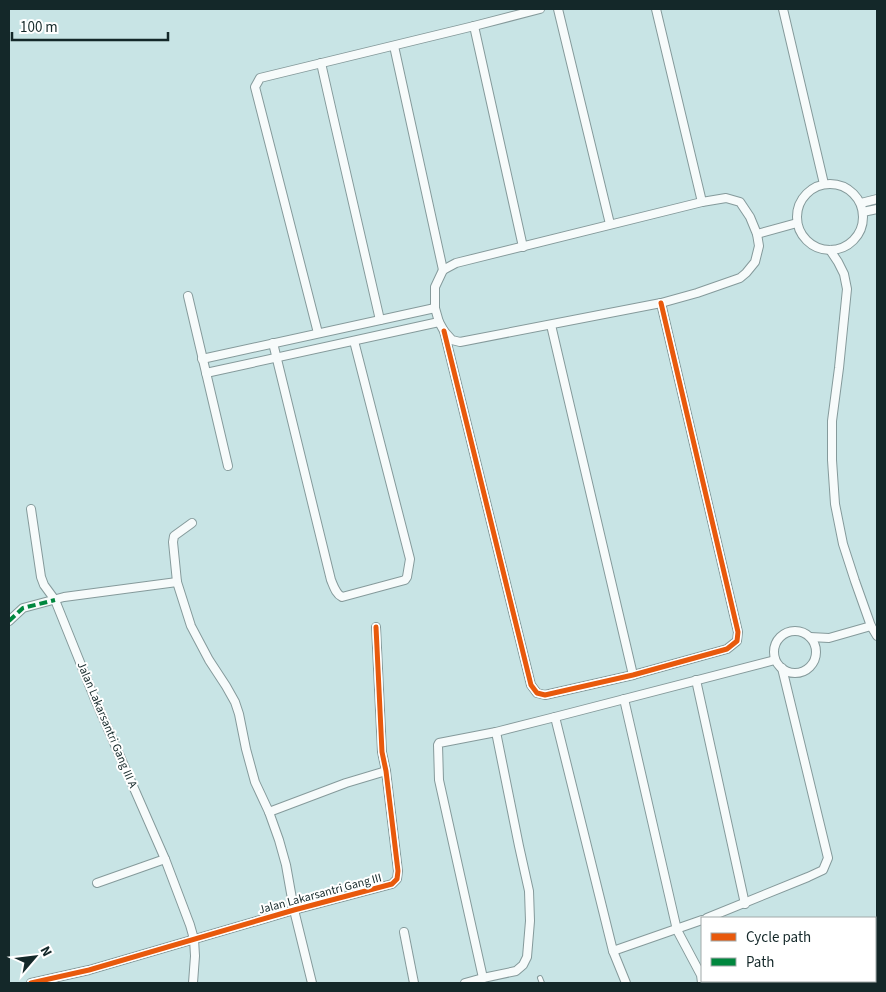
<svg xmlns="http://www.w3.org/2000/svg" width="886" height="992" font-family="'Source Sans 3',sans-serif">
  <style>
    .lines { fill: none; stroke-linecap: round; stroke-linejoin: round }
    .service-casing { stroke: #859a9b; stroke-width: 6 }
    .minor-casing { stroke: #859a9b; stroke-width: 10 }
    .service { stroke: #f7fbfb; stroke-width: 4 }
    .minor { stroke: #f7fbfb; stroke-width: 8 }
    .quiet { stroke: #00873e; stroke-width: 4; stroke-dasharray: 8 4; stroke-linecap: butt }
    .cycleway-casing { stroke: #fff; stroke-width: 8 }
    .cycleway { stroke: #e8590c; stroke-width: 5 }
    .labels { text-anchor: middle; dominant-baseline: central; stroke-width: 4; stroke-linejoin: round; paint-order: stroke }
    .street-label { font-size: 12px; fill: #142829; stroke: #fff }
  </style>
  <rect width="100%" height="100%" fill="#c8e4e5"/>
  <g class="lines">
    <g class="service-casing">
      <path id="service" d="M540,978L542,983"/>
    </g>
    <g class="minor-casing">
      <g id="minor">
        <path d="M558,9L610,224"/>
        <path d="M656,9L702,202"/>
        <path d="M783,9L824,184"/>
        <path d="M474,26L523,247"/>
        <path d="M394,46L443,270"/>
        <path d="M321,63L333,116L380,320"/>
        <circle cx="830" cy="217" r="33"/>
        <path d="M726,198L740,202L750,217L757,234L759,246L755,262L746,273L740,278L697,293L661,303L460,342L452,340L444,331L439,322L435,308V287L443,270L456,263L702,202Z"/>
        <path d="M861,203L877,199"/>
        <path d="M863,212L877,209"/>
        <path d="M757,234L797,223"/>
        <path d="M830,250L838,262L844,274L847,289L839,368L832,421V460L835,504L843,544L855,581L871,626L877,636"/>
        <path d="M188,296L228,466"/>
        <path d="M551,325L633,675"/>
        <path d="M444,331L531,685L537,693L545,695L633,675L727,649L737,641L738,632L661,303"/>
        <path d="M318,333L255,87L260,78L474,26L540,9"/>
        <path d="M273,343L331,580C334,587 336,594 342,597L405,580L407,577L410,559L354,341"/>
        <path d="M202,359L435,308"/>
        <path d="M206,373L439,322"/>
        <path d="M31,509L41,577L44,585L55,600L94,697L165,859L190,925L194,939L195,956L193,983"/>
        <path d="M192,523L174,536L173,542L177,582L191,626L209,660L226,686L235,702L239,714L246,749L255,782L269,812L279,840L286,865L294,910L312,983"/>
        <path d="M9,621L23,608L64,597L177,582"/>
        <circle cx="795" cy="652" r="21"/>
        <path d="M810,637L829,638L871,626"/>
        <path d="M696,680L745,904"/>
        <path d="M624,699L677,930L701,975L702,983"/>
        <path d="M555,717L613,951L702,920"/>
        <path d="M269,812L346,783L386,771"/>
        <path d="M97,883L165,859"/>
        <path d="M707,918L808,877L823,870L828,858L782,668"/>
        <path d="M875,931H877"/>
        <path d="M404,932L414,983"/>
        <path d="M613,951L626,983"/>
        <path d="M483,978L439,780L438,745L439,743L496,732L555,717L775,660"/>
        <path d="M846,981V983"/>
        <path d="M31,983L89,970L294,910L392,884L397,879L398,871L386,771L382,752L376,627"/>
        <path d="M465,983L483,978L516,971L523,965L527,957L530,921L529,891L519,846L496,732"/>
      </g>
    </g>
    <use href="#service" class="service"/>
    <use href="#minor" class="minor"/>
    <path class="quiet" d="M9,621L23,608L55,600"/>
    <g class="cycleway-casing">
      <g id="cycleway">
        <path d="M444,331L531,685L537,693L545,695L633,675L727,649L737,641L738,632L661,303"/>
        <path d="M31,983L89,970L294,910L392,884L397,879L398,871L386,771L382,752L376,627"/>
      </g>
    </g>
    <use href="#cycleway" class="cycleway"/>
  </g>
  <g class="labels">
    <g class="street-label">
      <text transform="translate(107 725) rotate(67)">Jalan Lakarsantri Gang III A</text>
      <text transform="translate(320 894) rotate(-15)">Jalan Lakarsantri Gang III</text>
    </g>
  </g>
  <rect width="886" height="992" fill="none" stroke="#142829" stroke-width="20"/>
  <rect x="701" y="917" width="175" height="65" fill="#ffffff" stroke="#a1a9a9"/>
  <rect x="711" y="933" width="25" height="8" fill="#e8590c" stroke="#a1a9a9"/>
  <text x="746" y="942" font-size="15" fill="#142829">Cycle path</text>
  <rect x="711" y="958" width="25" height="8" fill="#00873e" stroke="#a1a9a9"/>
  <text x="746" y="967" font-size="15" fill="#142829">Path</text>
  <g transform="translate(35 957) rotate(62)" stroke="#ffffff" stroke-width="4" paint-order="stroke">
  <path d="M0-4L9 19L0 12L-9 19Z" fill="#142829"/>
  <text y="-8" font-size="14" font-weight="bold" text-anchor="middle" fill="#142829">N</text>
  </g>
  <path d="M12 32v8h156v-8" fill="none" stroke="#142829" stroke-width="2.5"/>
  <text x="20" y="32" font-size="15" fill="#142829" stroke="#ffffff" stroke-width="4" paint-order="stroke">100 m</text>
</svg>
